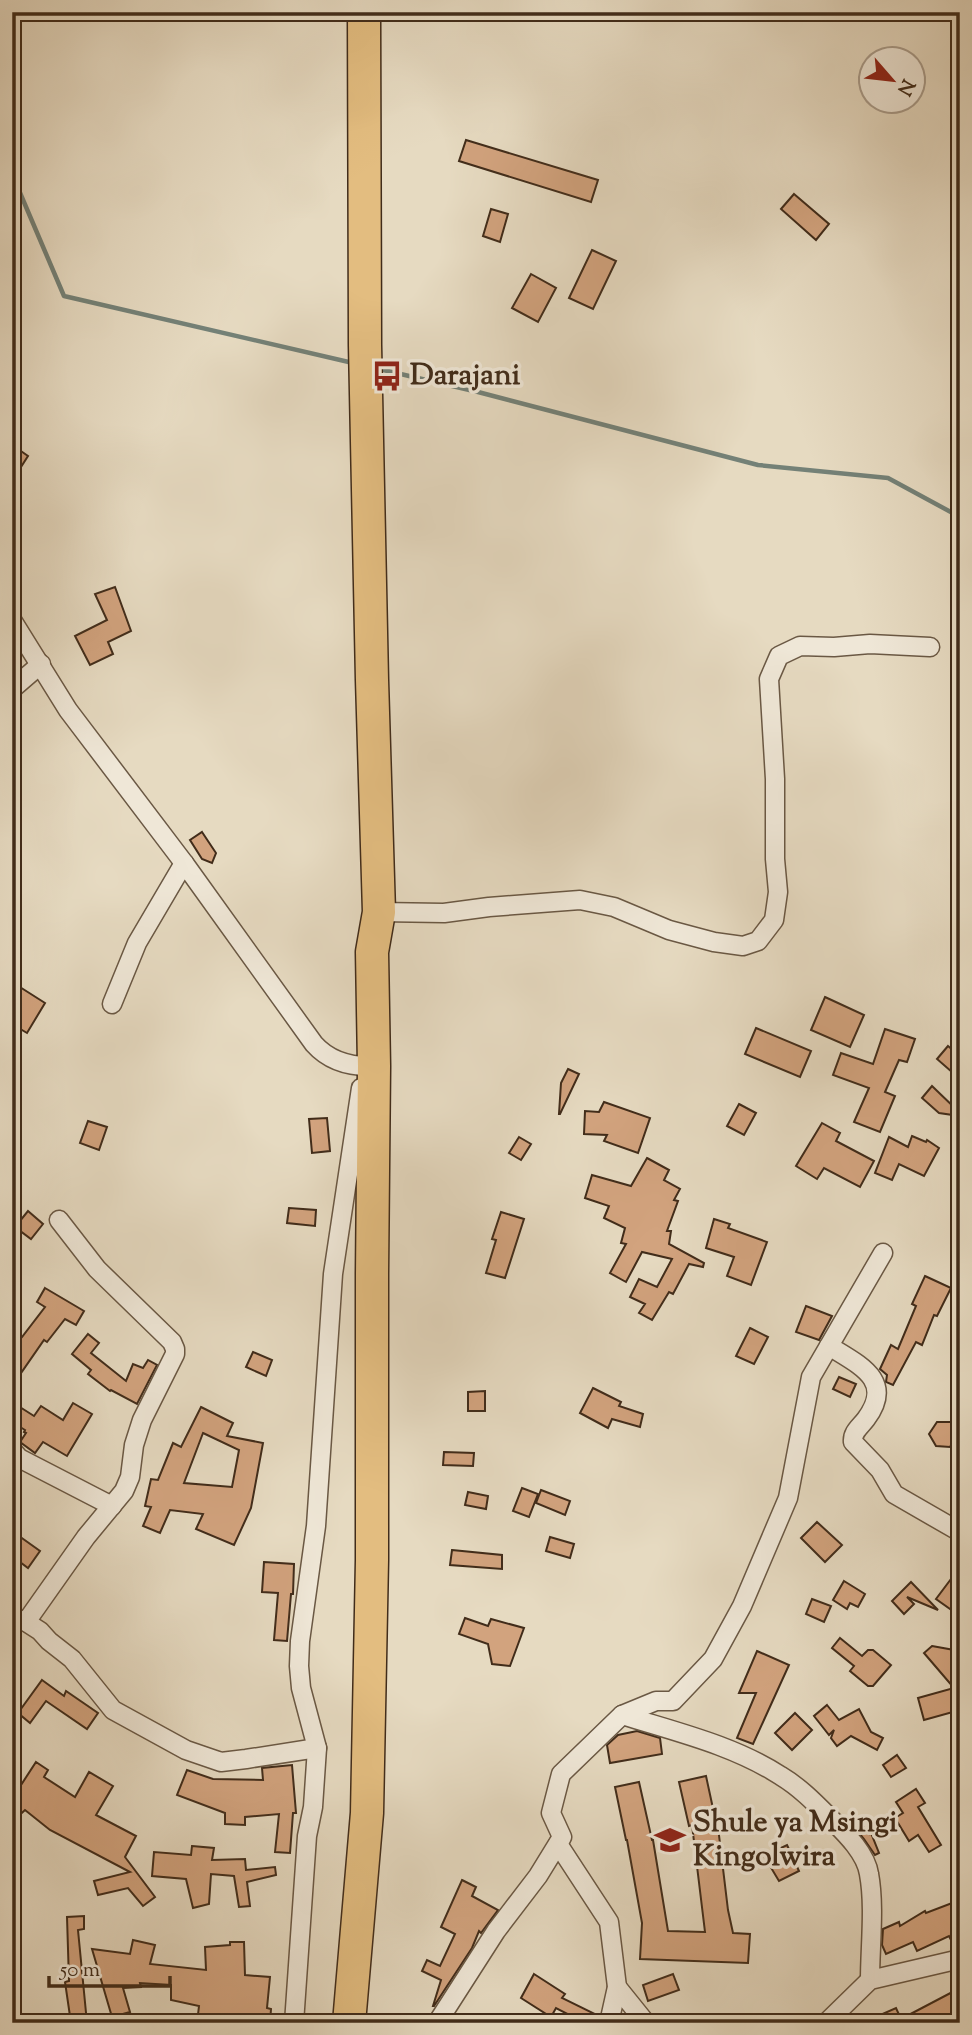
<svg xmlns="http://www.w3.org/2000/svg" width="972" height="2035" font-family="'Sorts Mill Goudy',serif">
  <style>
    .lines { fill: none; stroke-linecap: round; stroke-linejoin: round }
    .stream { stroke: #748177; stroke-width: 4.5 }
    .building { fill: #d2a37e; stroke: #412c1a; stroke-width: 2; fill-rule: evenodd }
    .street-casing { stroke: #6a5844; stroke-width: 21 }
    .highway-casing { stroke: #412c1a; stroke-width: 35 }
    .street { stroke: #efe7d7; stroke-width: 18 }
    .highway { stroke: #e3bd80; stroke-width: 32 }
    .labels { text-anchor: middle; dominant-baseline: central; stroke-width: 7; stroke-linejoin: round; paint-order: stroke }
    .poi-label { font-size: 30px; font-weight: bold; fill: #412c1a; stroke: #efe7d7; text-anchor: start }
  </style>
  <rect width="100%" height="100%" fill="#e6dac1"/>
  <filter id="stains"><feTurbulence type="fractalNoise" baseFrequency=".00286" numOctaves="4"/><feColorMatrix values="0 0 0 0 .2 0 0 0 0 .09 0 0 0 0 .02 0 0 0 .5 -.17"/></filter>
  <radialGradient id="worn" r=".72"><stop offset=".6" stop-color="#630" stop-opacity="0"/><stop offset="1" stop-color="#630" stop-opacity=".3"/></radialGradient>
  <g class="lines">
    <g class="stream">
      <path d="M12,174L64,296L353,363"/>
      <path d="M379,369L478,392L758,465L888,478L960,517"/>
    </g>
  </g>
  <g class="building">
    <path d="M466,140L598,180L591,202L459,161Z"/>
    <path d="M794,194L829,224L816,240L781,209Z"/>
    <path d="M491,209L508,214L500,242L483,236Z"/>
    <path d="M592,250L616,261L593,309L569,298Z"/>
    <path d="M531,274L556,288L538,322L512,308Z"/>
    <path d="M18,449L28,456L12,481V458Z"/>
    <path d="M115,587L131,631L108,642L113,654L90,665L75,636L107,620L95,594Z"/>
    <path d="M202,832L216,853L212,863L202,859L190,840Z"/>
    <path d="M12,982L45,1003L27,1033L12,1024Z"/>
    <path d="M825,997L864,1015L850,1047L811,1030Z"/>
    <path d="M756,1028L811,1051L800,1077L745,1054Z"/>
    <path d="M885,1029L915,1039L907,1062L899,1060L885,1092L895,1096L880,1132L854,1122L869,1088L833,1075L841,1053L873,1064Z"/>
    <path d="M948,1046L960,1056V1079L937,1059Z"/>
    <path d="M568,1069L579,1074L560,1114H559L561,1083Z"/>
    <path d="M932,1086L960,1113V1116L939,1113L922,1098Z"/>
    <path d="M604,1102L650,1118L638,1153L604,1141L607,1135L584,1134L585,1111L599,1112Z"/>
    <path d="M739,1104L756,1113L744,1135L727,1126Z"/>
    <path d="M327,1118L330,1151L312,1153L309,1119Z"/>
    <path d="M88,1121L107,1127L99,1150L80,1143Z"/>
    <path d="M822,1123L840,1133L836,1141L874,1161L860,1187L824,1168L817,1179L796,1166Z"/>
    <path d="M912,1136L926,1142L927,1140L939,1148L924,1176L899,1164L892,1180L875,1173L889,1137L908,1147Z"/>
    <path d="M519,1137L531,1144L521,1160L509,1153Z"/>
    <path d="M647,1158L669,1170L664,1180L680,1189L674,1200L678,1201L667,1231H671L669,1244L704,1263L703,1267L689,1264L673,1294L669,1292L652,1320L639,1313L645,1304L630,1297L639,1279L657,1287L672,1259L642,1252L626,1282L610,1273L626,1244L621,1243L625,1228L604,1218L609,1206L585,1198L592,1175L631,1186Z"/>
    <path d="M289,1208L316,1210L315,1226L287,1223Z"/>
    <path d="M28,1211L43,1224L31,1239L15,1227Z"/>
    <path d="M501,1212L524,1219L505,1278L486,1273L496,1240L492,1239Z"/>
    <path d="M714,1219L730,1224L728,1228L767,1242L751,1285L727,1276L734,1257L706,1248Z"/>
    <path d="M925,1276L951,1288L937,1316L934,1315L922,1345L916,1342L893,1385L886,1382L887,1375L880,1369L891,1345L898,1349L916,1306L912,1304Z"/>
    <path d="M45,1288L84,1311L76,1325L65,1319L47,1342L44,1340L21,1373L12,1367V1332L22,1337L45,1307L37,1302Z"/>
    <path d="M806,1306L832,1316L819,1340L796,1332Z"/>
    <path d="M750,1328L768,1337L754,1364L736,1356Z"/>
    <path d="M88,1334L99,1343L91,1353L126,1381L133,1364L143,1368L148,1360L157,1365L137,1404L111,1390L110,1391L88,1374L91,1370L72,1354Z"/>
    <path d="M253,1352L272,1360L266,1376L246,1367Z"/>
    <path d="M839,1377L856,1384L850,1397L833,1389Z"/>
    <path d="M593,1388L621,1402L619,1406L643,1414L640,1427L612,1419L608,1428L580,1413Z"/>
    <path d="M485,1391V1411H468V1392Z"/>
    <path d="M12,1402L34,1416L41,1406L63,1420L73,1403L92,1414L67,1456L43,1442L35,1453L20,1442L26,1433L24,1432L25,1430L12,1422Z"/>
    <path d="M201,1407L233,1423L227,1436L263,1443L251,1508L234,1545L196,1529L203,1514L170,1510L160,1533L143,1526L151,1507L145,1506L151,1479L158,1480L173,1443L181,1447ZM203,1433L239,1450L232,1487L184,1483Z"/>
    <path d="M937,1422H951L957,1435L950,1447L936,1446L929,1434Z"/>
    <path d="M444,1452L474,1453L473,1466L443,1465Z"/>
    <path d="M522,1488L538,1494L529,1517L513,1511Z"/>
    <path d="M541,1490L570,1501L565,1515L536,1503Z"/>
    <path d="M468,1492L488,1496L486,1509L465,1505Z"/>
    <path d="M817,1522L842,1545L825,1562L801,1538Z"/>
    <path d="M12,1531L40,1551L28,1568L12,1556Z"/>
    <path d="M550,1537L574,1544L570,1558L546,1551Z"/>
    <path d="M452,1550L502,1555V1569L450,1565Z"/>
    <path d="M264,1562L294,1564L293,1594H291L287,1641L274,1640L278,1593L262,1592Z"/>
    <path d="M960,1567V1616L936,1599Z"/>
    <path d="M844,1581L865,1594L858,1607L850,1603L847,1609L833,1600Z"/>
    <path d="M911,1582L938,1610L907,1597L914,1604L904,1614L892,1601Z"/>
    <path d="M812,1599L831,1606L824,1622L806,1614Z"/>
    <path d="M465,1618L488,1626L491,1619L524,1628L510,1666L492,1664L488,1644L459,1634Z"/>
    <path d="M840,1638L862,1656L868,1650H873L891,1665L873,1686H868L850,1671L854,1666L832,1648Z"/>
    <path d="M932,1646L954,1650L960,1656V1710L924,1720L918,1698L954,1688L924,1653Z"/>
    <path d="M757,1651L789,1665L753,1744L737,1738L756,1693H739Z"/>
    <path d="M42,1680L64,1696L66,1691L98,1713L87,1729L46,1701L30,1723L18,1713Z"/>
    <path d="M827,1705L839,1720L859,1709L871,1732L883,1738L877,1750L851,1736L837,1746L831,1738L834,1730L829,1735L814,1716Z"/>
    <path d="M795,1713L812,1730L792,1750L775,1733Z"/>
    <path d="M637,1731L660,1738L662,1754L610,1763L607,1745L618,1735Z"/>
    <path d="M897,1755L906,1768L891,1777L883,1765Z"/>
    <path d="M36,1762L48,1770L44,1777L75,1797L89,1772L113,1786L96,1815L136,1836L125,1857L155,1897L143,1906L128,1888L98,1895L94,1881L130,1872L50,1830L25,1810L12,1822V1778L21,1785Z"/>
    <path d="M292,1765L296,1813H293L290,1853L275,1852L279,1814L245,1817V1825L225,1824V1813L177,1795L187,1770L213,1779L263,1780L262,1768Z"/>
    <path d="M706,1776L717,1827H718L728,1910L733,1933L750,1934L748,1963L640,1959L642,1923L627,1840H626L615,1787L639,1782L652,1840H653L668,1931L705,1932L692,1825L689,1826L679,1782Z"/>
    <path d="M916,1789L925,1803L918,1807L941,1845L929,1852L918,1835L909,1841L895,1818L903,1813L896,1802Z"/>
    <path d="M859,1818L870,1834L871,1833L879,1853L875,1855L864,1839L851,1823Z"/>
    <path d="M787,1845L799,1871L779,1881L764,1856Z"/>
    <path d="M192,1846L214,1848L212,1860L245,1859L246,1870L275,1867L276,1875L247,1882L250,1906L239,1907L234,1876L211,1874L209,1904L193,1908L186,1879L152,1876L154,1852L191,1855Z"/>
    <path d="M462,1880L476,1887L472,1896L498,1910L481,1933L479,1931L472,1948L434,2006H433L441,1980L422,1971L427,1960L440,1966L455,1934L441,1927Z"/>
    <path d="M960,1900V1948H955L949,1936L917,1951L913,1942L886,1954L882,1945L883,1929L899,1922L900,1926L925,1911L926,1913Z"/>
    <path d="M84,1916V1929L78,1930L87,2023H71L65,1982L69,1981L67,1917Z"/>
    <path d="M133,1940L155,1945L150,1964L206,1970L205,1947L230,1945V1942H244L245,1975L270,1977L267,2008L271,2009L270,2023H197L199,2006L171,2000V1985L140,1983L141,1987L123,1988L130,2012L112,2017L92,1949L130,1954Z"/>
    <path d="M534,1974L565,1994L562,1998L599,2016L598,2023H585L556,2008L551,2017L521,1998Z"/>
    <path d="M673,1974L679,1990L648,2001L643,1985Z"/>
    <path d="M960,1988V2023H862L896,2008L901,2019Z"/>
  </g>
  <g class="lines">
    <g class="street-casing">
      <g id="street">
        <path d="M12,620L68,710L184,863L314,1044C330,1062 351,1067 374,1066"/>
        <path d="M12,689L41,664"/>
        <path d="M379,912L444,913L489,907L580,900L614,907L669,930L714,942L743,946L758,941L774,920L778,892L775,859V779L769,679L779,656L800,646L834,647L870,644L930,647"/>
        <path d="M112,1004L137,943L184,863"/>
        <path d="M829,1346C859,1365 895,1380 866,1419C860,1427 852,1432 853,1442L880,1470L894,1494L960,1532"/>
        <path d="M12,1450L19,1458L112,1506"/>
        <path d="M12,1617L26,1622L40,1631L49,1641L72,1659L113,1710L186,1750L221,1762L246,1759L317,1748"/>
        <path d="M26,1622L86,1537L124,1491L130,1477L134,1445L142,1420L175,1354V1349L172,1342L97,1269L59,1220"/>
        <path d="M622,1715C676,1732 733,1745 781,1776C801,1788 817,1805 833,1821C847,1835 866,1854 869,1874C875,1906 870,1947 870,1980"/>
        <path d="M558,1844L609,1922L617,1987L609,2023"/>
        <path d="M617,1987L646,2023"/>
        <path d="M294,2023L307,1836L313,1807L317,1748L301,1688L299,1666L300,1641L316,1526L333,1274L361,1088"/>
        <path d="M437,2023L496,1931L538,1876L562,1837L551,1813L561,1774L622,1715L656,1701H673L713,1659L742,1606L788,1498L811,1377L883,1253"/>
        <path d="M826,2023L870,1980L960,1959"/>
      </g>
    </g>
    <g class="highway-casing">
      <path id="highway" d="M349,2023L367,1813L372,1560V1274L374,1066L372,952L379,912L372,680L365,345L364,12"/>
    </g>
    <use href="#street" class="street"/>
    <use href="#highway" class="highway"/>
  </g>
  <defs>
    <g id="bus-bare" transform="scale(2.415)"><path d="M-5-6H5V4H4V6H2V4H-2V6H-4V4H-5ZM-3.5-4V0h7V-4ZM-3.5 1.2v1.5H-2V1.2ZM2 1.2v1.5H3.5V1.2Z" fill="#8f2418" stroke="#efe7d7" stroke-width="2.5" paint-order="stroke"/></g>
    <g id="school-bare" transform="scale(2.415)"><path d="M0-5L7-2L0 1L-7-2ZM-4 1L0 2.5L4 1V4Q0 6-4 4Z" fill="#8f2418" stroke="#efe7d7" stroke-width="2.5" paint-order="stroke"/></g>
  </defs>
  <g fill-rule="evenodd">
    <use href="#bus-bare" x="387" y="376"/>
    <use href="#school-bare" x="670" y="1840"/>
  </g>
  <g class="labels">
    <g class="poi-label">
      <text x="410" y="376">Darajani</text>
      <text x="693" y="1823">Shule ya Msingi<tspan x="693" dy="34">Kingolwira</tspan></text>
    </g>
  </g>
  <rect width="972" height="2035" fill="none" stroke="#e6dac1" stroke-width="42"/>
  <rect x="14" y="14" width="944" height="2007" fill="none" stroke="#412c1a" stroke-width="3.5"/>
  <rect x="21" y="21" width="930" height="1993" fill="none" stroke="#412c1a" stroke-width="2"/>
  <g transform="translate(892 80) rotate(118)"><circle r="33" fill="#efe7d7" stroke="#a99c8b" stroke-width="2"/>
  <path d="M0-5L12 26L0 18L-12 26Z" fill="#8f2418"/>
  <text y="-10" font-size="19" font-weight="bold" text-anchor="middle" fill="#412c1a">N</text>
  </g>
  <path d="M49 1976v10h121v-10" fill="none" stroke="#412c1a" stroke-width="3.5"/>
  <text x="60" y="1976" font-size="21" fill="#412c1a" stroke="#efe7d7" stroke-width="5" paint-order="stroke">50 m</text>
  <rect width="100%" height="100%" filter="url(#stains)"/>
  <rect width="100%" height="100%" fill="url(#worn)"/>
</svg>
